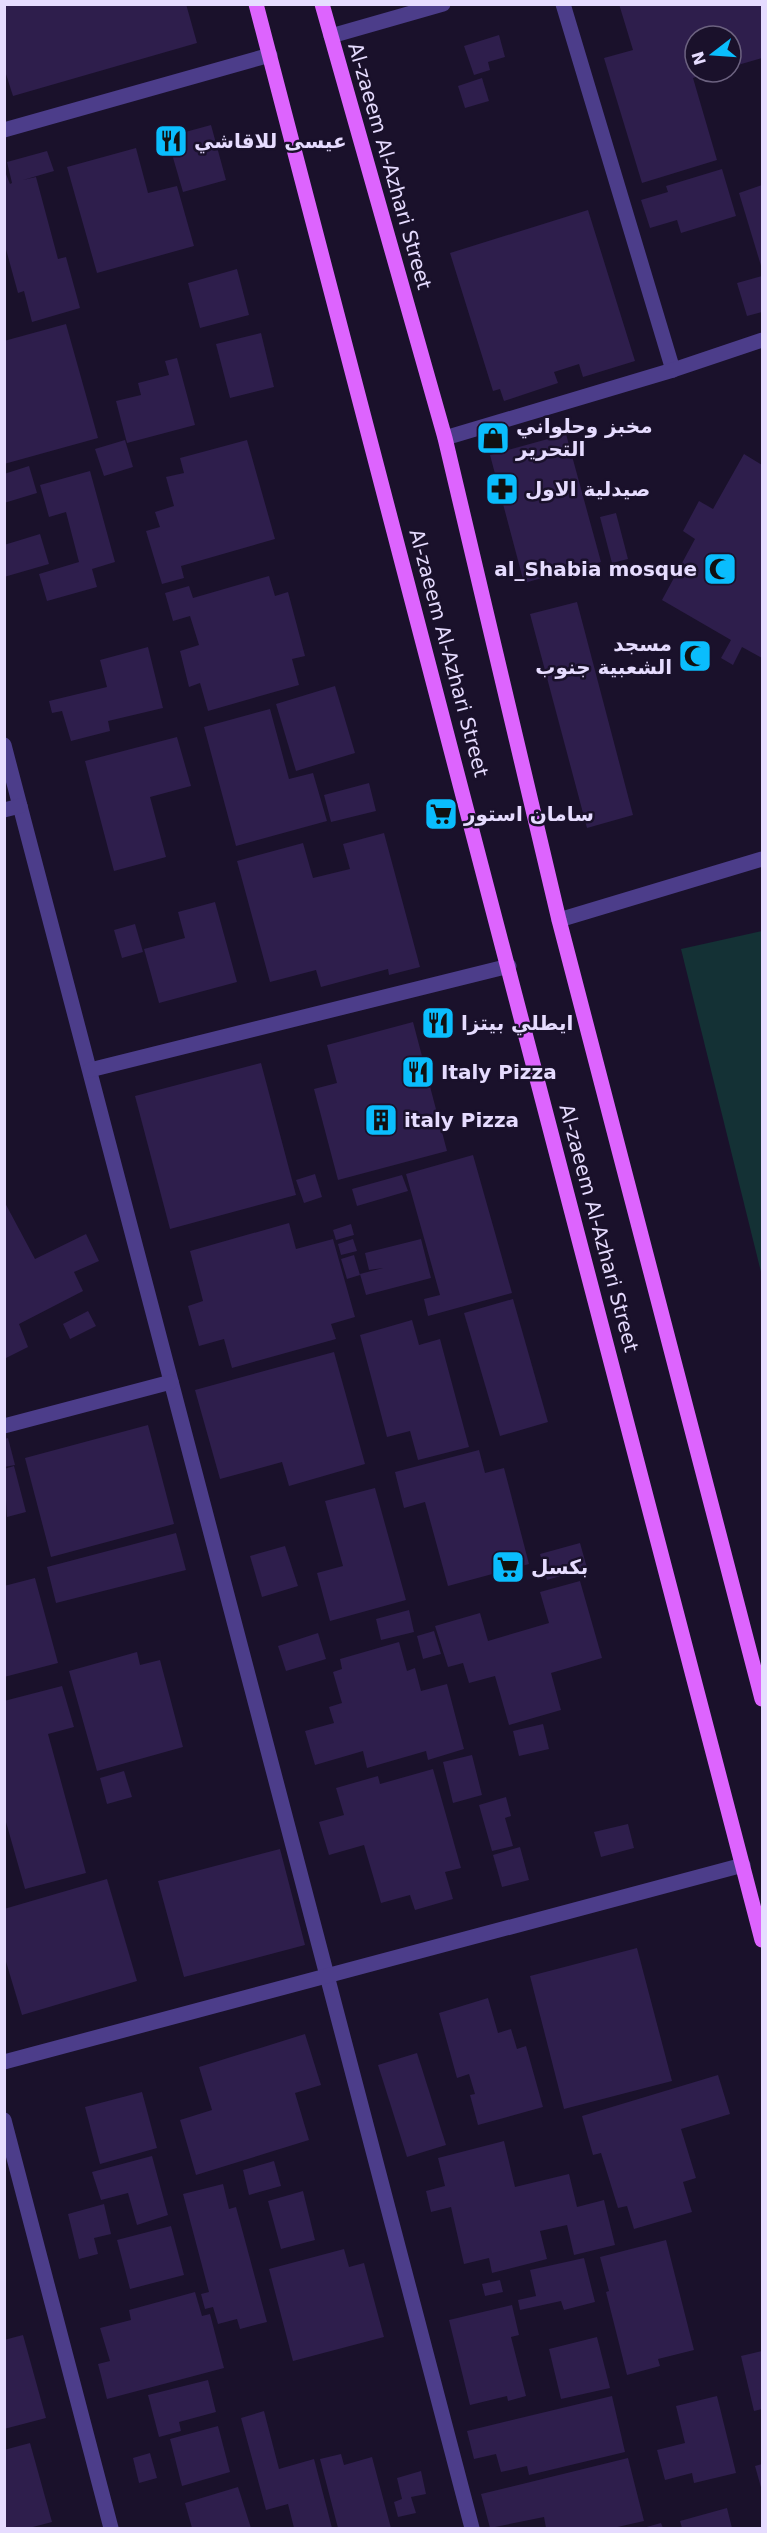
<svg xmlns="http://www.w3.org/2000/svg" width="767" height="2533" font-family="'DejaVu Sans','Noto Sans Arabic',sans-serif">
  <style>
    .green { fill: #143135 }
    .building { fill: #2e1e4c }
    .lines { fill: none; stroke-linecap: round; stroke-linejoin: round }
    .street { stroke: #4c3d8a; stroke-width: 15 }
    .primary { stroke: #dd64fe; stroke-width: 15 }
    .labels { text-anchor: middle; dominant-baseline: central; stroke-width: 5; stroke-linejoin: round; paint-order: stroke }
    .poi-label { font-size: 20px; font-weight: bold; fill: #e6dcff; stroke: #1a112b; text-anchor: start }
    .street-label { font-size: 20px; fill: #e6dcff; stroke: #1a112b }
  </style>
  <rect width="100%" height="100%" fill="#1a112b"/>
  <path class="green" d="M762,931V1276L681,949Z"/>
  <g class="building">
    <path d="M4,4H186L197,43L13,96L4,68Z"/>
    <path d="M619,4H762V58L731,67V36H695V72H712L693,78L717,160L642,183L604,58L633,50Z"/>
    <path d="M499,35L505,57L488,62L490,70L474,75L464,46Z"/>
    <path d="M482,78L489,101L465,108L458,86Z"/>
    <path d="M211,125L226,180L183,192L167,137Z"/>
    <path d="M136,148L148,193L177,186L194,246L97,273L67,167Z"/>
    <path d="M47,151L54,171L23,180L36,177L58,259L66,257L80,308L32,322L24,291L18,293L4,242V169L10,184L12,183L7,162Z"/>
    <path d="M722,169L736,216L681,233L677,220L650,228L641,200L668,192L666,186Z"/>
    <path d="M762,185V269L739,193Z"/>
    <path d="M588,210L635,361L583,377L579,364L554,372L558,383L504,401L500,389L493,391L450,253Z"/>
    <path d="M237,269L249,315L200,328L188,283Z"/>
    <path d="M762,276V312L747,316L737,283Z"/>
    <path d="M66,324L98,438L4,464V341Z"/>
    <path d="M261,333L274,387L230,398L216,344Z"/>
    <path d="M177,358L195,425L127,443L116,401L141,395L138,383L169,375L165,361Z"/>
    <path d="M566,434L601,562L524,583L490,455Z"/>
    <path d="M125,440L133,467L104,476L95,449Z"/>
    <path d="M247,440L275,539L181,566L184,578L162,584L146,531L160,527L155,512L174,506L166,477L184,473L180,458Z"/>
    <path d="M744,454L762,465V658L742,647L733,665L721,658L731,640L662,600L695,539L683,531L699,501L713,509Z"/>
    <path d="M29,466L37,493L4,503V474Z"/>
    <path d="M90,471L115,562L92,569L97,587L47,601L39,574L79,562L66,512L49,517L40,485Z"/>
    <path d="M616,513L628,559L612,563L600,517Z"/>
    <path d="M40,534L49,564L4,577V545Z"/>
    <path d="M269,576L275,596L288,592L305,656L292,659L299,685L208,711L200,683L189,687L180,651L199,645L190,616L173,621L165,593L189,586L193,598Z"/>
    <path d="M577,602L633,815L587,828L530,614Z"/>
    <path d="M148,647L163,708L108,721L110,731L71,741L62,711L52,713L49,701L107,687L100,660Z"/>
    <path d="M335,686L355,753L296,771L276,704Z"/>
    <path d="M270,709L289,779L313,773L327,821L236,846L204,727Z"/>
    <path d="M177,737L191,786L150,797L166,857L114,871L85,761Z"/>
    <path d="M369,783L376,811L331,822L324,795Z"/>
    <path d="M384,833L420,967L389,975L388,969L321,987L316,970L270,982L237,861L303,843L313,878L350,869L343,844Z"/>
    <path d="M215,902L237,982L159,1003L144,949L185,938L178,912Z"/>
    <path d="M135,924L143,952L122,958L114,930Z"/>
    <path d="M413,1022L447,1151L338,1180L314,1089L337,1083L327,1045Z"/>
    <path d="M261,1063L296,1195L170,1229L135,1096Z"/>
    <path d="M473,1155L512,1293L428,1316L424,1299L440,1295L406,1174Z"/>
    <path d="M315,1174L322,1197L304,1203L296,1180Z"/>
    <path d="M402,1175L408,1191L357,1206L352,1189Z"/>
    <path d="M4,1201L35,1259L86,1234L99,1261L74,1272L83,1291L19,1324L28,1347L4,1359Z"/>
    <path d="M289,1223L296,1249L333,1239L355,1317L331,1324L336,1339L232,1368L224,1339L199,1346L188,1306L203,1301L190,1251Z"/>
    <path d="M351,1224L354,1235L336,1240L333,1230Z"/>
    <path d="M353,1239L357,1251L341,1255L338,1244Z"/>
    <path d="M421,1239L431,1278L366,1295L360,1274L383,1268L369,1270L365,1253Z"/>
    <path d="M354,1255L360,1275L347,1279L341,1259Z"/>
    <path d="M513,1299L548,1422L500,1436L464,1313Z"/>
    <path d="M88,1311L96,1326L70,1339L63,1324Z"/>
    <path d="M412,1320L419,1345L440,1339L469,1447L418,1460L410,1431L387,1437L360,1335Z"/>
    <path d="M334,1352L365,1464L289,1486L282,1462L220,1479L195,1390Z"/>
    <path d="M148,1425L174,1524L51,1557L25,1458Z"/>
    <path d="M8,1438L15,1465L4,1467V1439Z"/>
    <path d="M479,1450L485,1473L504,1468L529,1564L448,1586L425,1502L404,1508L395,1472Z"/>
    <path d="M14,1466L26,1512L7,1517L4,1469Z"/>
    <path d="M375,1488L406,1600L330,1621L317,1573L343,1566L325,1501Z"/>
    <path d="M176,1533L186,1570L56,1603L47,1567Z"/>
    <path d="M580,1543L587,1568L547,1580L540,1554Z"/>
    <path d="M285,1546L298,1586L262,1597L250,1556Z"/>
    <path d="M35,1578L58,1663L4,1677V1586Z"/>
    <path d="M580,1581L602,1658L551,1673L561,1710L509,1725L495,1676L469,1683L463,1663L448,1667L435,1626L480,1613L488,1641L549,1623L540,1592Z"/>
    <path d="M409,1610L414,1632L381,1640L376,1619Z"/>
    <path d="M434,1631L441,1654L423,1659L417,1636Z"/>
    <path d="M318,1633L326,1659L286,1671L278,1646Z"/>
    <path d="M399,1642L407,1671L415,1668L421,1691L447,1684L464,1749L428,1760L426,1751L367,1768L363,1751L315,1765L305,1731L334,1723L329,1707L342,1703L333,1672L342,1669L340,1659Z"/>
    <path d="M137,1652L140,1665L160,1660L183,1747L97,1771L69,1671Z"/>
    <path d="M62,1686L74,1727L48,1734L86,1873L25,1889L4,1815V1701Z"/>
    <path d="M543,1724L549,1749L519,1756L513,1731Z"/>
    <path d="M472,1755L482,1795L453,1803L443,1762Z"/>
    <path d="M433,1769L461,1868L445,1872L453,1899L415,1910L410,1895L381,1903L364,1845L329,1855L319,1822L344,1815L336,1788L378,1776L380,1784Z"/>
    <path d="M124,1771L132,1797L107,1804L100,1778Z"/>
    <path d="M506,1797L511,1816L505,1818L513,1846L492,1851L479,1805Z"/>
    <path d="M628,1824L634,1848L601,1857L594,1832Z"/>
    <path d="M520,1847L529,1880L502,1887L493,1855Z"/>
    <path d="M280,1849L305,1945L184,1977L158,1881Z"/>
    <path d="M107,1879L137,1981L22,2015L4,1955V1909Z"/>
    <path d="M637,1948L672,2081L564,2109L530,1976Z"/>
    <path d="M488,1998L498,2033L511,2029L517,2049L526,2046L543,2107L478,2125L470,2095L475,2094L469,2074L457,2078L439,2013Z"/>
    <path d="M305,2034L321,2085L295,2093L309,2140L196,2175L180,2120L212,2110L199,2067Z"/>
    <path d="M417,2053L446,2145L407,2157L378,2065Z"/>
    <path d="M718,2075L730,2114L681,2129L696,2178L683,2182L692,2212L634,2229L627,2206L618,2208L601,2153L593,2155L582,2116Z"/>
    <path d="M142,2092L157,2148L100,2164L85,2107Z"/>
    <path d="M504,2141L515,2187L569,2174L577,2207L604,2200L615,2245L574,2255L567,2225L540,2231L547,2259L492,2273L489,2258L464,2264L451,2207L431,2212L426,2191L445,2186L438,2158Z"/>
    <path d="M152,2156L168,2215L137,2225L128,2193L101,2200L92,2172Z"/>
    <path d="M274,2161L281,2186L249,2195L243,2170Z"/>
    <path d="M223,2184L229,2209L236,2207L267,2322L240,2329L237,2319L218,2324L213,2307L205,2309L201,2294L209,2292L183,2194Z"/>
    <path d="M303,2191L315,2240L281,2249L268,2201Z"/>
    <path d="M104,2204L111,2234L94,2238L98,2254L79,2259L68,2214Z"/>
    <path d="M171,2226L184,2275L130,2289L117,2240Z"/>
    <path d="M666,2240L694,2350L658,2359L660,2366L627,2375L606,2292L609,2291L600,2257Z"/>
    <path d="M344,2249L349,2267L364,2263L384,2337L293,2361L269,2269Z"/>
    <path d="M584,2258L595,2302L564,2310L561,2301L520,2310L518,2300L536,2296L530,2270Z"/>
    <path d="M500,2280L503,2292L485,2296L482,2284Z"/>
    <path d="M195,2292L202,2316L210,2314L224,2368L107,2399L98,2364L110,2361L100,2328L131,2320L129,2310Z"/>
    <path d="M512,2305L519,2335L511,2337L526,2396L508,2401L507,2396L470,2405L449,2320Z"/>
    <path d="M23,2335L46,2418L4,2429V2340Z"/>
    <path d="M597,2337L610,2388L561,2399L549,2349Z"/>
    <path d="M762,2351V2409L754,2411L741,2356Z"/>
    <path d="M208,2380L216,2412L179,2422L181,2431L159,2437L148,2395Z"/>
    <path d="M612,2396L625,2452L529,2475L527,2466L501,2472L496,2454L474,2459L467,2431Z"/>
    <path d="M717,2396L736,2473L694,2483L692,2473L665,2480L657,2450L685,2443L676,2406Z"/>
    <path d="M264,2411L279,2469L314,2459L332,2528H294L288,2504L266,2510L241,2418Z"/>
    <path d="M218,2426L230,2472L182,2486L170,2439Z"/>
    <path d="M30,2443L52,2522L29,2528H4V2450Z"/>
    <path d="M150,2453L157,2478L139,2483L133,2458Z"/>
    <path d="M341,2454L344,2465L372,2457L391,2528H338L320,2459Z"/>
    <path d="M628,2458L644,2521L613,2528H546L544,2517L490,2528L481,2494Z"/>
    <path d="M762,2464V2491L755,2466Z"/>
    <path d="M421,2471L426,2494L411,2497L416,2513L398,2517L394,2502L402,2499L397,2478Z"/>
    <path d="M238,2487L251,2528H192L185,2503Z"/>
    <path d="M727,2508L732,2528H682L680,2521Z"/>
    <path d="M661,2523L663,2528H643Z"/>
  </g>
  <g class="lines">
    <g class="street">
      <path d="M563,4L673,370"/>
      <path d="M331,36L443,4"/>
      <path d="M4,130L270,55"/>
      <path d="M445,438L673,370L762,340"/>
      <path d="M4,745L472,2528"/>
      <path d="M4,810L20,806"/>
      <path d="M559,920L762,859"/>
      <path d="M90,1070L509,966"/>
      <path d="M4,1426L171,1382"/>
      <path d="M4,2062L743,1865"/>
      <path d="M4,2120L111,2528"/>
    </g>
    <g class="primary">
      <path d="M256,4L762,1940"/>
      <path d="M322,4L445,438L559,920L762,1699"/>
    </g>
  </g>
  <defs>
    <g id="restaurant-square" transform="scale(1.725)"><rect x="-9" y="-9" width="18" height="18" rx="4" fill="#0abdfd" stroke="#1a112b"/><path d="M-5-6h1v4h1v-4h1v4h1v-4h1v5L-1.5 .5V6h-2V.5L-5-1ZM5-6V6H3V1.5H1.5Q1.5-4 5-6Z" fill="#111"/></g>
    <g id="shop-square" transform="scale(1.725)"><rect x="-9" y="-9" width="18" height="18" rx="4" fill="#0abdfd" stroke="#1a112b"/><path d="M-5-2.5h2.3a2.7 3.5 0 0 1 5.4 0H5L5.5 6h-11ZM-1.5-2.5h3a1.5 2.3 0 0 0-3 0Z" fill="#111"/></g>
    <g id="pharmacy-square" transform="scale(1.725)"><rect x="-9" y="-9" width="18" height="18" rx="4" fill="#0abdfd" stroke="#1a112b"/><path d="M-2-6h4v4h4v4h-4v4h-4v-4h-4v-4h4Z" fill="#111"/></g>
    <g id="mosque-square" transform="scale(1.725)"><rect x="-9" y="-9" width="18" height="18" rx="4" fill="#0abdfd" stroke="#1a112b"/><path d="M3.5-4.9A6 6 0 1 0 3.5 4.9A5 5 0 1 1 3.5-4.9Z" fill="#111"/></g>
    <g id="supermarket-square" transform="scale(1.725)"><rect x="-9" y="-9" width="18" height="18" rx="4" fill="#0abdfd" stroke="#1a112b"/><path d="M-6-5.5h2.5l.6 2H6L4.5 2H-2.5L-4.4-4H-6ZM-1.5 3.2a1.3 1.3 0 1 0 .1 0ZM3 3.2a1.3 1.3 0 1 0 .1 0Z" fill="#111"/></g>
    <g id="building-square" transform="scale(1.725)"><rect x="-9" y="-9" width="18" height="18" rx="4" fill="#0abdfd" stroke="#1a112b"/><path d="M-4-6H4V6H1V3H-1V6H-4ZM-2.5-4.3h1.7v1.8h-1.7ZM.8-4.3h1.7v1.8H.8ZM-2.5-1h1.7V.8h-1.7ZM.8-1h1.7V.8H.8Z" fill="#111"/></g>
  </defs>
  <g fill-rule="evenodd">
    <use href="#restaurant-square" x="171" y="141"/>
    <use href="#shop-square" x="493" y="438"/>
    <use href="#pharmacy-square" x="502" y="489"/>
    <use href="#mosque-square" x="720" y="569"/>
    <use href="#mosque-square" x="695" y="656"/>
    <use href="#supermarket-square" x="441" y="814"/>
    <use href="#restaurant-square" x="438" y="1023"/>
    <use href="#restaurant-square" x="418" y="1072"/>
    <use href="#building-square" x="381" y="1120"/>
    <use href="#supermarket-square" x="508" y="1567"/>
  </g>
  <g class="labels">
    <g class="poi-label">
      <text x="194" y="141">عيسى للاقاشي</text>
      <text x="516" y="426">مخبز وحلواني<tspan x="516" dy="23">التحرير</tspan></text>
      <text x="525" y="489">صيدلية الاول</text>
      <text x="697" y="569" text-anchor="end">al_Shabia mosque</text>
      <text x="672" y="644" text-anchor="end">مسجد<tspan x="672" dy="23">الشعبية جنوب</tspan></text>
      <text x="464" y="814">سامان استور</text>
      <text x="461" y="1023">ايطلي بيتزا</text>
      <text x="441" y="1072">Italy Pizza</text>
      <text x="404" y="1120">italy Pizza</text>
      <text x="531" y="1567">بكسل</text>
    </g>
    <g class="street-label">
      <text transform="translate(390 166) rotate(74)">Al-zaeem Al-Azhari Street</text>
      <text transform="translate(449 653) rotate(75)">Al-zaeem Al-Azhari Street</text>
      <text transform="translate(599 1228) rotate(75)">Al-zaeem Al-Azhari Street</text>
    </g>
  </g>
  <rect width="767" height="2533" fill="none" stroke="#e6dcff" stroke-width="12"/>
  <g transform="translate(713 54) rotate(253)"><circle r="28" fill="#1a112b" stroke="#6c6280" stroke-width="1.5"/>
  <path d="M0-4.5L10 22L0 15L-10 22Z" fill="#0abdfd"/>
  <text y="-9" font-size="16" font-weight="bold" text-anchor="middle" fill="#e6dcff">N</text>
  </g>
</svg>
